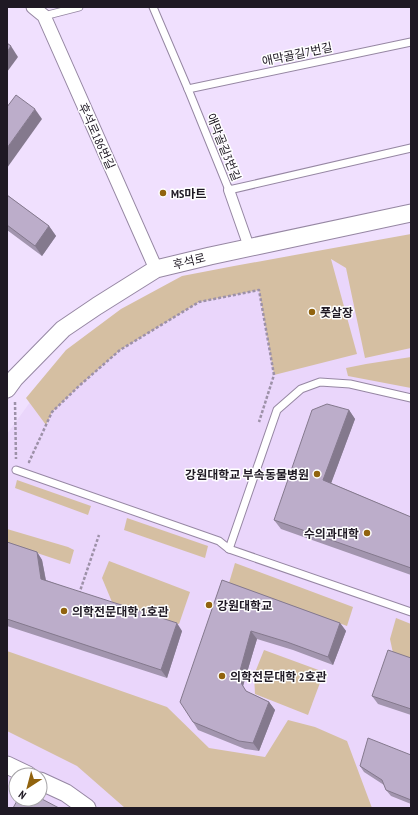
<svg xmlns="http://www.w3.org/2000/svg" width="418" height="815" font-family="'PT Sans Narrow','Noto Sans KR',sans-serif">
  <style>
    .built { fill: #ead6fb; fill-rule: evenodd }
    .green { fill: #d5bfa2 }
    .lines { fill: none; stroke-linecap: round; stroke-linejoin: round }
    .service-casing { stroke: #9687a3; stroke-width: 9 }
    .pedestrian-casing { stroke: #9687a3; stroke-width: 12 }
    .minor-casing { stroke: #9687a3; stroke-width: 15 }
    .tertiary-casing { stroke: #9687a3; stroke-width: 19 }
    .path { stroke: #9d91a8; stroke-width: 2.5; stroke-dasharray: 3 2; stroke-linecap: butt }
    .service { stroke: #fff; stroke-width: 7 }
    .pedestrian { stroke: #fff; stroke-width: 10 }
    .minor { stroke: #fff; stroke-width: 13 }
    .tertiary { stroke: #fff; stroke-width: 17 }
    .wall { fill: #a295ae }
    .shaded-wall { fill: #84798d }
    .building { fill: #bcadca; stroke: #84798d }
    .poi-dot { fill: #91630e; stroke: #fff; stroke-width: 1.5 }
    .labels { text-anchor: middle; dominant-baseline: central; stroke-width: 3; stroke-linejoin: round; paint-order: stroke }
    .street-label { font-size: 12px; fill: #1f1924; stroke: #fff }
    .poi-label { font-size: 12px; font-weight: bold; fill: #1f1924; stroke: #fff; text-anchor: start }
  </style>
  <rect width="100%" height="100%" fill="#f0e0fe"/>
  <path class="built" d="M411,241V808H7V434L33,398L204,289L346,257ZM16,775H40V799H16Z"/>
  <g class="green">
    <path d="M411,234V348L365,358L346,268L331,259L357,354L274,375L259,290L199,302L120,350L79,386L52,412L46,425L26,398L66,350L121,309L182,276L234,266Z"/>
    <path d="M411,357V388L348,376L346,368L366,364Z"/>
    <path d="M17,480L91,506L88,515L15,488Z"/>
    <path d="M127,518L208,546L205,558L124,530Z"/>
    <path d="M7,529L68,547L74,550L70,564L7,543Z"/>
    <path d="M109,561L190,592L179,624L112,602L102,578Z"/>
    <path d="M235,563L353,607L347,626L229,583Z"/>
    <path d="M396,618L411,624V659L393,653L390,639Z"/>
    <path d="M264,650L324,672L308,715L255,694L254,675Z"/>
    <path d="M7,651L167,707L209,748L265,757L288,720L315,727L347,741L372,808H125L77,766L7,731Z"/>
  </g>
  <g class="lines">
    <g class="service-casing">
      <g id="service">
        <path d="M153,7L188,89L229,190L411,148"/>
        <path d="M44,16L79,7"/>
        <path d="M188,89L411,42"/>
        <path d="M16,470L219,541L229,549L411,612"/>
        <path d="M229,549L277,410L301,389L320,382L350,384L411,398"/>
      </g>
    </g>
    <g class="pedestrian-casing">
      <path id="pedestrian" d="M229,190L249,247"/>
    </g>
    <g class="minor-casing">
      <path id="minor" d="M33,7L44,16L156,269"/>
    </g>
    <g class="tertiary-casing">
      <g id="tertiary">
        <path d="M7,389L15,378L63,329L97,306L156,269L210,256L411,213"/>
        <path d="M7,765L28,775"/>
        <path d="M40,781L66,793L87,808"/>
      </g>
    </g>
    <g class="path">
      <path d="M15,402L16,459"/>
      <path d="M30,462H29L52,412L79,386L120,350L199,302L259,290L274,375L259,422"/>
      <path d="M79,594L99,535"/>
    </g>
    <use href="#service" class="service"/>
    <use href="#pedestrian" class="pedestrian"/>
    <use href="#minor" class="minor"/>
    <use href="#tertiary" class="tertiary"/>
  </g>
  <g class="wall">
    <path d="M7,195L49,226L56,236L42,256L7,230Z"/>
    <path d="M349,410L355,419L331,483L411,517V575L281,529L274,520Z"/>
    <path d="M7,542L37,552L42,560L46,580L182,631L167,678L7,626Z"/>
    <path d="M222,580L340,623L346,631L333,665L293,650L257,639L243,686L246,691L269,702L275,710L259,751L245,749L198,730L193,722Z"/>
    <path d="M411,658V715L378,704L372,696Z"/>
    <path d="M411,755V804L391,796L386,790L384,785L364,772L360,766Z"/>
  </g>
  <g class="shaded-wall">
    <path d="M11,46L18,57L7,72V52Z"/>
    <path d="M35,109L42,119L7,168V148Z"/>
    <path d="M49,226L56,236L42,256L35,246Z"/>
    <path d="M349,410L355,419L329,489L323,480Z"/>
    <path d="M37,552L42,560L47,587L41,579Z"/>
    <path d="M177,623L182,631L167,678L161,670Z"/>
    <path d="M340,623L346,631L333,665L328,657Z"/>
    <path d="M251,631L257,639L243,686L251,699L238,678Z"/>
    <path d="M269,702L275,710L259,751L253,743Z"/>
  </g>
  <g class="building">
    <path d="M7,43L11,46L7,52Z"/>
    <path d="M16,95L35,109L7,148V107Z"/>
    <path d="M7,195L49,226L35,246L7,225Z"/>
    <path d="M327,404L349,410L323,480L411,517V568L274,520L312,410Z"/>
    <path d="M7,542L37,552L41,579L177,623L161,670L7,619Z"/>
    <path d="M222,580L340,623L328,657L287,642L251,631L238,678L246,691L269,702L253,743L239,741L193,722L180,702Z"/>
    <path d="M388,650L411,658V709L372,696Z"/>
    <path d="M368,738L411,755V800L386,790L382,780L360,766Z"/>
    <path d="M40,798L59,808H13L18,799H40Z"/>
  </g>
  <g class="poi-dot">
    <circle cx="163" cy="193" r="4"/>
    <circle cx="312" cy="312" r="4"/>
    <circle cx="317" cy="474" r="4"/>
    <circle cx="367" cy="533" r="4"/>
    <circle cx="209" cy="605" r="4"/>
    <circle cx="64" cy="611" r="4"/>
    <circle cx="222" cy="676" r="4"/>
  </g>
  <g class="labels">
    <g class="street-label">
      <text transform="translate(297 54) rotate(-12)">애막골길7번길</text>
      <text transform="translate(97 136) rotate(66)">후석로186번길</text>
      <text transform="translate(224 147) rotate(68)">애막골길3번길</text>
      <text transform="translate(189 261) rotate(-14)">후석로</text>
    </g>
    <g class="poi-label">
      <text x="171" y="193">MS마트</text>
      <text x="320" y="312">풋살장</text>
      <text x="309" y="474" text-anchor="end">강원대학교 부속동물병원</text>
      <text x="359" y="533" text-anchor="end">수의과대학</text>
      <text x="217" y="605">강원대학교</text>
      <text x="72" y="611">의학전문대학 1호관</text>
      <text x="230" y="676">의학전문대학 2호관</text>
    </g>
  </g>
  <rect width="418" height="815" fill="none" stroke="#1f1924" stroke-width="16"/>
  <g transform="translate(28 787) rotate(216)"><circle r="19" fill="#ffffff" stroke="#a5a3a7"/>
  <path d="M0-3L7 15L0 10L-7 15Z" fill="#91630e"/>
  <text y="-6" font-size="11" font-weight="bold" text-anchor="middle" fill="#1f1924">N</text>
  </g>
</svg>
